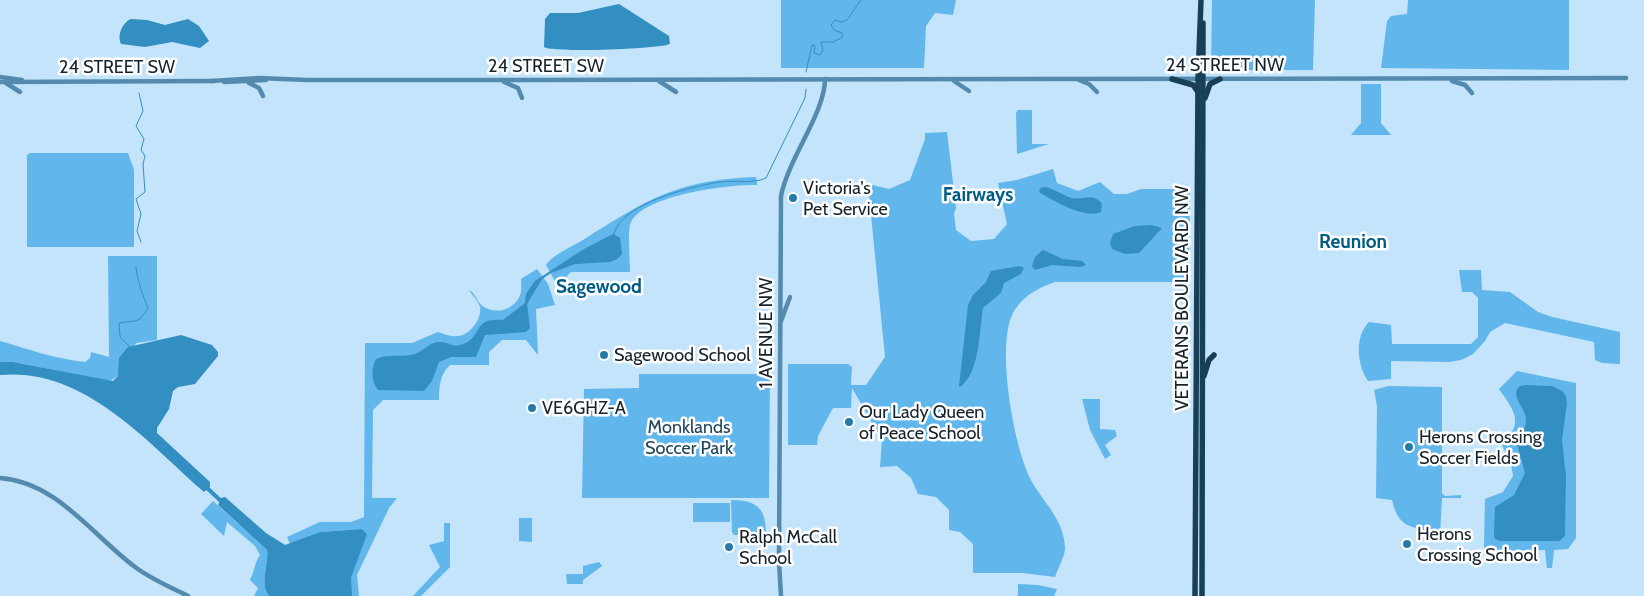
<svg xmlns="http://www.w3.org/2000/svg" width="1644" height="596" font-family="Cabin,sans-serif">
  <style>
    .green { fill: #61b6ec }
    .water { fill: #338ec2 }
    .lines { fill: none; stroke-linecap: round; stroke-linejoin: round }
    .stream { stroke: #338ec2; stroke-width: 1 }
    .canal { stroke: #338ec2; stroke-width: 4 }
    .minor { stroke: #548aad; stroke-width: 4.5 }
    .major { stroke: #183f56; stroke-width: 5.5 }
    .poi-dot { fill: #257aaa; stroke: #fff; stroke-width: 2 }
    .labels { text-anchor: middle; dominant-baseline: central; stroke-width: 5; stroke-linejoin: round; paint-order: stroke }
    .street-label { font-size: 18px; fill: #16232b; stroke: #fff }
    .poi-label { font-size: 18px; fill: #16232b; stroke: #fff; text-anchor: start }
    .park-label { font-size: 18px; fill: #20455c; stroke: #fff }
    .neighbourhood-label { font-size: 19px; font-weight: bold; fill: #005b85; stroke: #fff }
  </style>
  <rect width="100%" height="100%" fill="#c3e4fa"/>
  <g class="green">
    <path d="M781,0H968H956L953,15L935,13L926,26L924,68H781Z"/>
    <path d="M1212,0H1315L1313,70H1211Z"/>
    <path d="M1408,0H1569V70L1381,68L1387,21L1391,16L1407,14Z"/>
    <path d="M1361,84H1381V123L1391,135H1351L1361,123Z"/>
    <path d="M1018,110H1032V144H1049L1017,154L1016,113Z"/>
    <path d="M947,132L956,208L954,214L956,230L971,241L994,239L1007,224L998,183L1017,180L1053,169L1057,183L1078,191L1100,182L1114,194H1127L1141,189H1190L1189,282H1055C1037,288 1022,297 1013,313C996,346 1013,440 1028,474C1039,499 1064,517 1065,548C1065,556 1058,568 1055,577L1023,573H973V544L960,532L949,530V510L936,497L918,494L911,478L897,466L880,467L882,440L852,388L851,408H833L818,436L817,445H788V364H848L852,367L851,385H866L885,357L868,184L889,189L910,180L925,139V133Z"/>
    <path d="M30,153H128L134,170V247H27V155Z"/>
    <path d="M756,177L757,185C729,184 644,195 631,222C627,232 630,260 630,272H571L567,276L568,292H561L546,265C552,255 573,246 583,240C648,199 677,180 756,177Z"/>
    <path d="M108,256H157V340L136,343L118,376L110,381L19,363L0,362V341C28,349 55,359 85,362L90,358L91,352L109,357Z"/>
    <path d="M537,269L548,284L555,305L536,309L538,355L526,340H502L489,352V365H450C440,374 439,386 439,400H383L373,410L372,498H397L389,508L357,575L359,596H348L351,592V578L364,541L362,529L320,532L290,544L287,537L320,522H351L364,517L365,343H412L438,332C455,339 466,338 476,323C479,319 481,312 480,307C479,302 472,295 469,290C475,292 477,303 484,307C497,315 515,309 520,295C522,290 521,283 521,279Z"/>
    <path d="M1459,270H1481L1482,290L1510,292L1538,312L1552,317L1620,332V364L1602,363L1595,360L1594,342L1505,323L1490,332L1485,341L1473,354L1461,360L1449,362L1391,361V379L1368,381C1357,365 1354,337 1369,322L1391,325L1392,344H1471L1478,337V298L1472,292H1462Z"/>
    <path d="M1517,371L1576,383V538L1568,549L1554,550L1552,568H1547L1545,550L1493,551L1484,548L1485,499L1503,492L1513,476L1511,464L1502,445C1524,422 1515,412 1499,389Z"/>
    <path d="M639,374H770L769,498H582L584,389L639,388Z"/>
    <path d="M1388,386L1442,387V493L1445,496L1461,495V498H1442L1440,536L1419,535L1420,529C1402,526 1396,517 1392,500L1376,498L1377,406L1374,390Z"/>
    <path d="M1082,399H1100V429L1115,430L1117,436L1105,445L1111,455L1105,459L1090,430Z"/>
    <path d="M731,500C758,500 766,509 766,535H734L732,532Z"/>
    <path d="M213,501L267,550C269,564 259,585 269,596H254L258,588L250,580C255,571 254,563 260,555L255,546L227,522L224,536L201,514Z"/>
    <rect x="693" y="503" width="37" height="19"/>
    <path d="M519,518H532V542L519,541Z"/>
    <path d="M444,523H450V567L421,596H413L440,567L429,545L444,541Z"/>
    <path d="M599,562L602,566L583,580V584H567L566,574H583V566Z"/>
    <path d="M1018,584L1038,585L1057,589L1054,596H1018Z"/>
  </g>
  <g class="water">
    <path d="M619,4L669,36L670,44C659,49 553,53 544,47L545,19L550,13H578Z"/>
    <path d="M131,19L147,20L165,25L188,19L199,26L209,41L200,48L172,42L145,47L121,44C117,35 122,23 131,19Z"/>
    <path d="M1042,187C1053,187 1061,195 1072,198C1084,200 1094,193 1102,204L1101,212C1083,219 1055,201 1040,193L1039,190Z"/>
    <path d="M1151,225L1162,228L1139,253L1125,254L1112,249L1110,243L1113,234L1135,226Z"/>
    <path d="M613,234L620,238L622,254L617,259L610,262L575,264L551,273L542,279L527,304L530,328L526,332L485,335L476,357H451L439,362L432,381L424,391L378,390C371,381 371,369 376,359C387,354 398,357 410,355C421,354 428,343 438,342C446,341 452,347 460,345C484,339 470,317 503,320L525,303L526,294L535,281L584,249Z"/>
    <path d="M1043,250L1063,259L1082,261L1086,265L1080,267L1052,265L1035,270L1032,266L1035,257Z"/>
    <path d="M1019,266L1024,268L1021,274L1004,283L1001,293L983,308C979,331 980,373 960,387L959,386L968,305L973,295L986,282L991,271Z"/>
    <path d="M181,335L212,345L218,352V356L195,384L178,387L173,391L169,409L157,428V433L210,482V487L204,492C147,442 84,367 0,375V362H13L113,381L118,376L119,358L128,347Z"/>
    <path d="M1526,385L1552,386L1562,391L1566,396L1567,403L1562,440L1566,476L1565,536L1559,541H1500L1495,539L1494,535L1495,507L1514,495L1525,473L1517,444C1522,436 1526,428 1526,418C1525,408 1509,395 1520,386Z"/>
    <path d="M225,497L266,533L285,545L320,532L362,529L367,534L351,578L352,596H269C259,585 269,564 267,550L218,505L221,498Z"/>
  </g>
  <g class="lines">
    <g class="stream">
      <path d="M806,72L812,45L815,46L814,53L820,55L823,50L821,42H833L843,37L842,33L834,30L831,25L835,20L841,22L847,20L861,0"/>
      <path d="M139,93L143,111L136,126L144,139L141,150L145,156L143,164L145,192L136,199L141,214L137,231L141,242"/>
      <path d="M614,234C621,203 693,186 720,182C734,180 754,184 766,178L805,98L806,89"/>
      <path d="M130,347L120,337L119,323C135,320 138,325 148,308C144,299 136,277 136,267"/>
    </g>
    <path class="canal" d="M205,486L222,502"/>
    <g class="minor">
      <path d="M0,77L22,80"/>
      <path d="M1079,80L1089,84L1097,92"/>
      <path d="M211,81L259,78L307,80H522L1626,78"/>
      <path d="M659,81L676,92"/>
      <path d="M954,81L969,91"/>
      <path d="M1452,81L1465,85L1472,93"/>
      <path d="M0,82L214,81"/>
      <path d="M224,82L266,80"/>
      <path d="M504,82L518,88L522,98"/>
      <path d="M6,83L20,92"/>
      <path d="M249,83L259,88L263,96"/>
      <path d="M781,321L790,297"/>
      <path d="M0,478C57,482 92,535 135,567C151,579 170,587 188,596"/>
      <path d="M781,596L779,562L781,196C788,159 825,113 825,79"/>
    </g>
    <g class="major">
      <path d="M1172,79L1193,85L1198,92"/>
      <path d="M1205,98L1210,84L1220,79"/>
      <path d="M1204,376L1209,360L1214,355"/>
      <path d="M1195,596L1198,79L1201,0"/>
      <path d="M1202,596L1203,23"/>
    </g>
  </g>
  <g class="poi-dot">
    <circle cx="793" cy="198" r="5"/>
    <circle cx="604" cy="355" r="5"/>
    <circle cx="532" cy="408" r="5"/>
    <circle cx="849" cy="422" r="5"/>
    <circle cx="1409" cy="447" r="5"/>
    <circle cx="1407" cy="544" r="5"/>
    <circle cx="729" cy="547" r="5"/>
  </g>
  <g class="labels">
    <g class="street-label">
      <text x="1225" y="65">24 STREET NW</text>
      <text x="546" y="66">24 STREET SW</text>
      <text x="117" y="67">24 STREET SW</text>
      <text transform="translate(1182 298) rotate(-90)">VETERANS BOULEVARD NW</text>
      <text transform="translate(766 333) rotate(-90)">1 AVENUE NW</text>
    </g>
    <g class="poi-label">
      <text x="803" y="188">Victoria's<tspan x="803" dy="21">Pet Service</tspan></text>
      <text x="614" y="355">Sagewood School</text>
      <text x="542" y="408">VE6GHZ-A</text>
      <text x="859" y="412">Our Lady Queen<tspan x="859" dy="21">of Peace School</tspan></text>
      <text x="1419" y="437">Herons Crossing<tspan x="1419" dy="21">Soccer Fields</tspan></text>
      <text x="1417" y="534">Herons<tspan x="1417" dy="21">Crossing School</tspan></text>
      <text x="739" y="537">Ralph McCall<tspan x="739" dy="21">School</tspan></text>
    </g>
    <g class="park-label">
      <text x="689" y="427">Monklands<tspan x="689" dy="21">Soccer Park</tspan></text>
    </g>
    <g class="neighbourhood-label">
      <text x="978" y="194">Fairways</text>
      <text x="1353" y="241">Reunion</text>
      <text x="599" y="286">Sagewood</text>
    </g>
  </g>
</svg>
